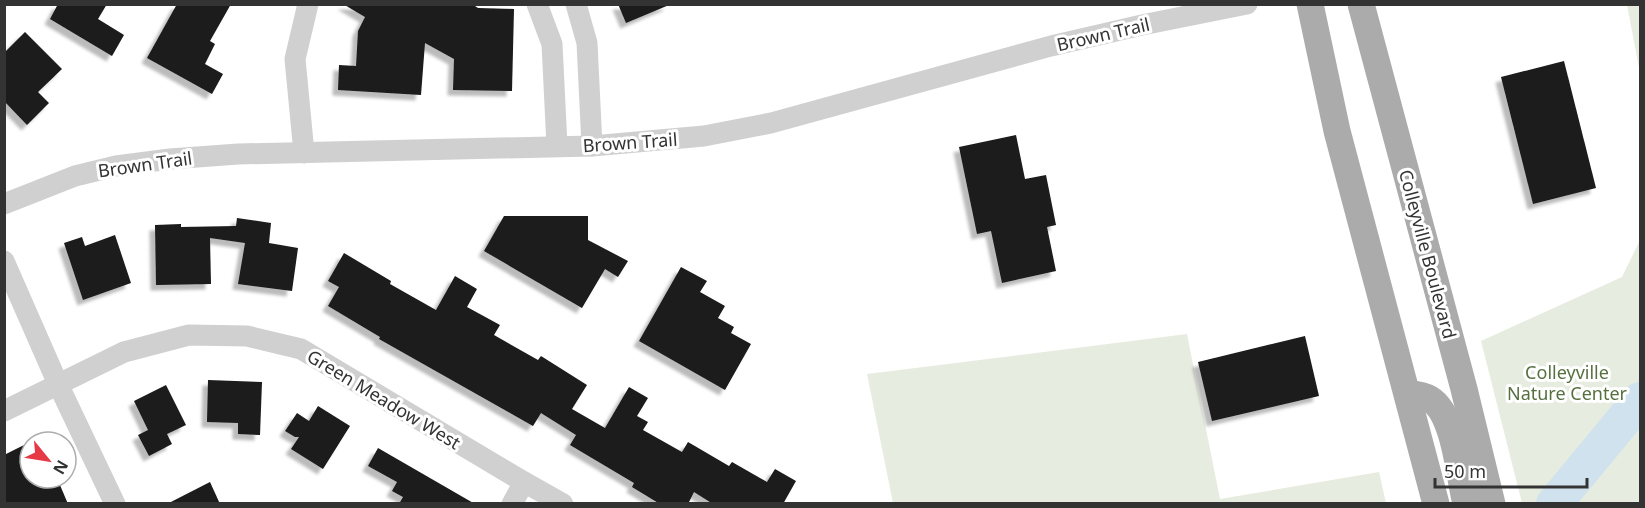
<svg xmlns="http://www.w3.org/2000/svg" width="1645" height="508" font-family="'Noto Sans',sans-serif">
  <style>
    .green { fill: #e6ecdf }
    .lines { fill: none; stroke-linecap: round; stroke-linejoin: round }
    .river { stroke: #cfe2ee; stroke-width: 36 }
    .building { fill: #1a1a1a; filter: url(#shadow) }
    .minor { stroke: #d0d0d0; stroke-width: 21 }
    .major { stroke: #ababab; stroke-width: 27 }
    .labels { text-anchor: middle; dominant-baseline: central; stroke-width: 6; stroke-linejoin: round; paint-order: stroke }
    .street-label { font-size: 18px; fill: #333; stroke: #fff }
    .park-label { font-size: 18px; fill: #56703f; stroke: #fff }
  </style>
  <defs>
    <filter id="shadow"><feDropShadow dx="-5.5" dy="5.5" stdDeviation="1.5" flood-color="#0004"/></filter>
  </defs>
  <rect width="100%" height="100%" fill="#fff"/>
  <g class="green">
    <path d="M1627,5H1640V73Z"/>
    <path d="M1640,240V503H1522L1481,341L1622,277Z"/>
    <path d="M1187,334L1220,499L1379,472L1386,503H893L867,374Z"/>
  </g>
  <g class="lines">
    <path class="river" d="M1554,504L1640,400"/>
  </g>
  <g class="building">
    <path d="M58,4H107L98,19L124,35L112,56L50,19Z"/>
    <path d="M177,4H231L210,41L215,44L205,64L223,74L212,94L147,58Z"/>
    <path d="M343,4H472L478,8L514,9L512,91L453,90L454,59L425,43L421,95L338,90L339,65L356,66L358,31L365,17Z"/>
    <path d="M618,4H669V5L626,23Z"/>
    <path d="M25,32L62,69L38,92L49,103L27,125L4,101V53Z"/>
    <path d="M1564,61L1596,188L1533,204L1501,77Z"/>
    <path d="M1016,135L1025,179L1046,175L1056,225L1047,227L1056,271L1002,283L991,231L977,234L959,147Z"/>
    <path d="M504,216H588V240L628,261L618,277L605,269L582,308L484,251Z"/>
    <path d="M237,218L271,223L269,243L298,248L292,291L238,284L245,243L210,238L211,284L156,285L155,225L181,224V227L236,226Z"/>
    <path d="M115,235L131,283L83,300L64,243L82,237L85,246Z"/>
    <path d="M344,253L391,281L390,284L436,310L455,276L477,289L467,307L500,325L494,335L538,360L541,356L587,385L572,409L605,428L629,387L648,398L637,416L648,422L643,430L682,452L688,442L729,466L732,462L767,482L775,469L796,481L783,504H713L694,492L688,504H660L632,487L634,483L570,445L576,435L541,413L533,426L379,339L380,337L328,306L339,287L328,281Z"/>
    <path d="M681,267L707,281L700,292L725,306L718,318L734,327L731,333L751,344L725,390L639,341Z"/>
    <path d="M1305,336L1319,396L1212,421L1198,362Z"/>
    <path d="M208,380L262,382L260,435L238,434V423L207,422Z"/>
    <path d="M166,385L186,425L167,434L172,444L149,456L138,435L148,430L134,401Z"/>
    <path d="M318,406L350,426L323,469L291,449L299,437H295L285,431L297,413L309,421Z"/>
    <path d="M30,442V478H57L68,504H4V455Z"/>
    <path d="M378,448L475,504H399L403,497L392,491L397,482L368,466Z"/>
    <path d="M210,482L220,504H167Z"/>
  </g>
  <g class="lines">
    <g class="minor">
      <path d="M537,4L552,44L557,146"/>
      <path d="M576,4L587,43L592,146"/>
      <path d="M304,153L295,59L308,4"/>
      <path d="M4,204L75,176L116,166L170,159L238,154L592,146L704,136L771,123L1051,46L1142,25L1247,4"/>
      <path d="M4,261L58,384L115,504"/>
      <path d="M4,411L124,352L189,335L247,336L301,349L524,482L563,504"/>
      <path d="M512,504L524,482"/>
    </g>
    <g class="major">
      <path d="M1310,4L1337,131L1436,504"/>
      <path d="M1361,4L1464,389L1492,504"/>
      <path d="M1407,393C1414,394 1423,395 1430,399C1455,414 1459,477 1466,504"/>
    </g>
  </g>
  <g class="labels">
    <g class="street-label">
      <text transform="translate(1103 34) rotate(-13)">Brown Trail</text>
      <text transform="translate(630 142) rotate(-4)">Brown Trail</text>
      <text transform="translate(145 164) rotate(-8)">Brown Trail</text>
      <text transform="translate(1428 254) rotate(75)">Colleyville Boulevard</text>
      <text transform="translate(384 399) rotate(31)">Green Meadow West</text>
    </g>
    <g class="park-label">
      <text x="1567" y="372">Colleyville<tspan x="1567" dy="21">Nature Center</tspan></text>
    </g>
  </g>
  <rect width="1645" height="508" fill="none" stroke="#333333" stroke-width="12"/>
  <g transform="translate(48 460) rotate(120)"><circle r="28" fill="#ffffff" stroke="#adadad" stroke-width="1.5"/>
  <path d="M0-4.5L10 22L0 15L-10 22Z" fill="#e63946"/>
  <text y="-9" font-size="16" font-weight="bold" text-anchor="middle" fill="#333333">N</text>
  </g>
  <path d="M1435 478v9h152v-9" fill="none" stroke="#333333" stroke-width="3"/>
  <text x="1444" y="478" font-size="18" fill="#333333" stroke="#ffffff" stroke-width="4.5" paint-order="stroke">50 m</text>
</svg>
